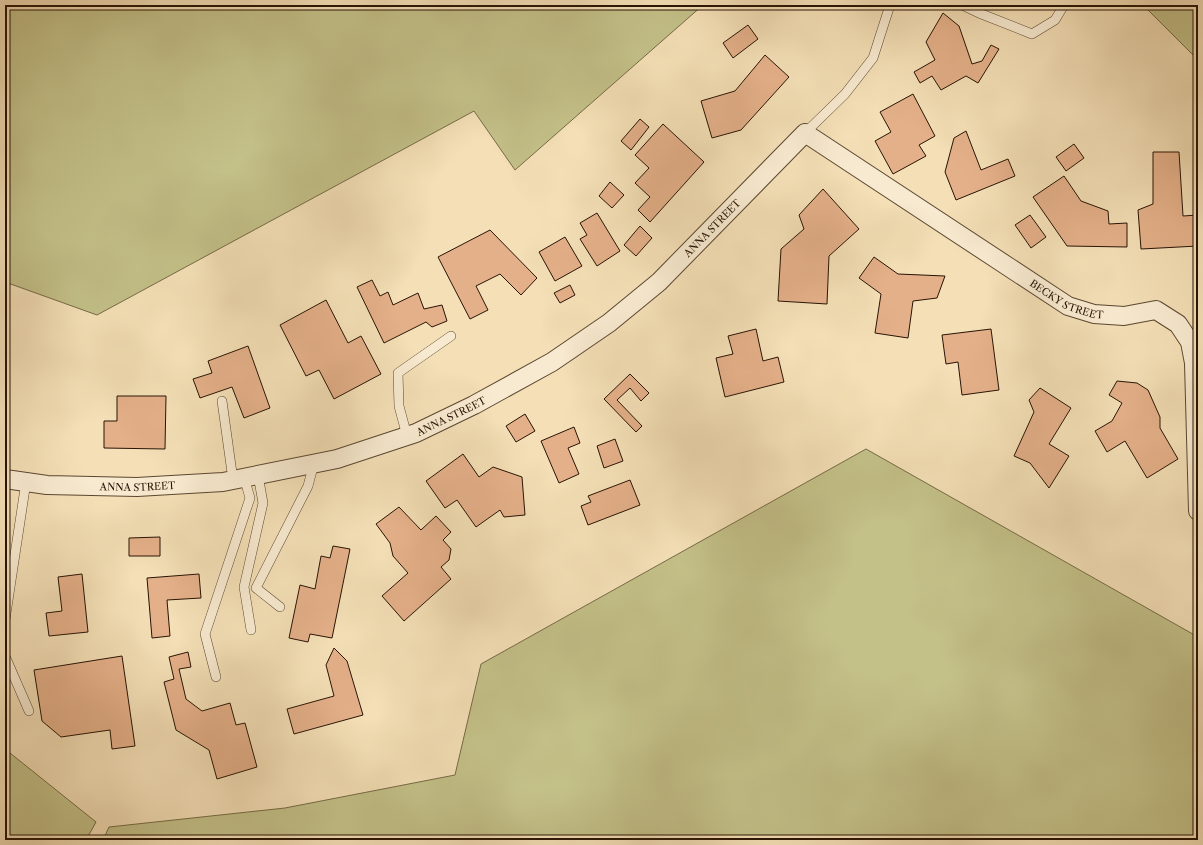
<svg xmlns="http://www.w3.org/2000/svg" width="1203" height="845" font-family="'Libre Caslon Text',serif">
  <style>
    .green { fill: #c3c088; stroke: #766a46 }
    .building { fill: #e4b089; stroke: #281405 }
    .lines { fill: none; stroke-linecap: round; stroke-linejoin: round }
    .lane-casing { stroke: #5b4731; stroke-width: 10 }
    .street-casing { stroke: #5b4731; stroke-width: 20 }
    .lane { stroke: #f8ead0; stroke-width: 9 }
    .street { stroke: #f8ead0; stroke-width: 18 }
    .labels { text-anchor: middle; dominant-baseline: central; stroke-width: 3; stroke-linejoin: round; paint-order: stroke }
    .street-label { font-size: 10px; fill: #281405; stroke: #f8ead0 }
  </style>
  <rect width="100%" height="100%" fill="#f4dfb6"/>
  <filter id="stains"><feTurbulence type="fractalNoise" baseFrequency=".005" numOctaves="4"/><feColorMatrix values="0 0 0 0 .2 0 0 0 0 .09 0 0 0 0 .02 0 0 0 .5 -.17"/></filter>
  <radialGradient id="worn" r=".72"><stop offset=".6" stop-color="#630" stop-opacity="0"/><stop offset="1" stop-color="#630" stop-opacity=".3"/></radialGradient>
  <g class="green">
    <path d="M5,5H703L515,170L474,111L97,315L5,282Z"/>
    <path d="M1140,5H1198V60L1147,9Z"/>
    <path d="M866,449L1198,637V840H103L109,827L285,808L455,775L481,664Z"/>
    <path d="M5,749L96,822L86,840H14L5,835Z"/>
  </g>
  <g class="building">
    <path d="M943,13L959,26L972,64L982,61L991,45L999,49L978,83L966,76L941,90L932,76L920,83L914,72L935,60L926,42Z"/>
    <path d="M748,25L758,39L733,58L723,43Z"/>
    <path d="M765,55L789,77L741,130L712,138L701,101L735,91Z"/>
    <path d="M913,94L935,136L919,145L926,156L893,174L875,141L891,132L880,112Z"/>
    <path d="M640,119L649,127L631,150L621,141Z"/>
    <path d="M663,124L704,162L650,222L638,210L650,197L635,183L649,168L635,155Z"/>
    <path d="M966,131L981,170L1008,159L1015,176L956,200L945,172L954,138Z"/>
    <path d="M1074,144L1084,158L1066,171L1056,157Z"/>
    <path d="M1153,152H1179L1183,216L1198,215V246L1141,249L1138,210L1153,204Z"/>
    <path d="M1064,176L1081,201L1108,211L1109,224L1127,223V247L1067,246L1033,197Z"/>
    <path d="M610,182L624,195L612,208L599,196Z"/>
    <path d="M823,189L859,229L829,256L827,304L778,301L781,249L804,229L799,215Z"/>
    <path d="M597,213L620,251L597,266L580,239L587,235L580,223Z"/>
    <path d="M1030,215L1046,237L1031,248L1015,225Z"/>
    <path d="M640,226L652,238L636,256L624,245Z"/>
    <path d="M490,230L537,278L521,295L500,274L476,286L488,310L470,319L438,257Z"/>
    <path d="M565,237L582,266L555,281L539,252Z"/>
    <path d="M874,257L898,274L945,276L937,298L913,301L908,338L875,333L881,294L859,278Z"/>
    <path d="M372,280L380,296L388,292L393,305L418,293L424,309L442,305L447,321L432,327L426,322L384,343L357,287Z"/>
    <path d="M570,285L575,295L560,303L554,293Z"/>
    <path d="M326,300L348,343L361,336L381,374L334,399L319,370L306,376L280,325Z"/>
    <path d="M756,329L763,361L778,357L784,382L725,397L716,358L733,354L728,336Z"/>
    <path d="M991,329L999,390L962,395L958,362L946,364L942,335Z"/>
    <path d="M248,346L270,408L244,418L232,387L200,398L193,379L212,373L208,361Z"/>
    <path d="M630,374L649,393L641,401L630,388L617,400L642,426L636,432L604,399Z"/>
    <path d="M1117,381L1137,383L1148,390L1160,417V428L1178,459L1147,478L1125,441L1107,452L1095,431L1112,421L1122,403L1109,395Z"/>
    <path d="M1040,388L1071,408L1049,444L1069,456L1049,488L1030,463L1014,456L1034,412L1029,400Z"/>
    <path d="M117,396H166L165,449L104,448V421H117Z"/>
    <path d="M525,414L535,431L516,442L506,426Z"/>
    <path d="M574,427L580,443L568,448L579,474L559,483L541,441Z"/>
    <path d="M615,439L623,461L604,468L597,446Z"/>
    <path d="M463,454L479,477L493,467L522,477L525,515L504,517L500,510L476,527L457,500L445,508L426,481Z"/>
    <path d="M630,480L640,505L588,525L581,506L591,502L588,496Z"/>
    <path d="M399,507L421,530L436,516L451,532L443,540L451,549L449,560L441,567L451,579L404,621L382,596L408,573L393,556L390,543L376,524Z"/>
    <path d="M160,537V556H129V538Z"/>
    <path d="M333,546L350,549L332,638L310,634L308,642L289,638L300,585L315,589L321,556L330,558Z"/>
    <path d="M82,574L88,632L49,636L46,613L62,611L58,577Z"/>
    <path d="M199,574L201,598L167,600L170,636L152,638L147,578Z"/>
    <path d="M334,648L347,661L363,715L294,734L287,709L334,696L326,665Z"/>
    <path d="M188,652L191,667L179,669L186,699L202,711L230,703L236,725L245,723L257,767L217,779L209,750L176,730L164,682L174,679L169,657Z"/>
    <path d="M122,656L135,746L112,749L110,730L61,737L42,721L34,670Z"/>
  </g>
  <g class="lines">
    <g class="lane-casing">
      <g id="lane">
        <path d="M962,5L979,13L1032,34L1055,20L1064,5"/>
        <path d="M805,133L845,94L873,58L890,5"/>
        <path d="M222,401L233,480"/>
        <path d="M407,436L399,406L398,373L451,336"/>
        <path d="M280,607L256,588L308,486L314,463"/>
        <path d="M5,620L26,482"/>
        <path d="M251,630L244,587L263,503L258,475"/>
        <path d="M5,656L29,711"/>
        <path d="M216,677L205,634L250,498L244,477"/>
      </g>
    </g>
    <g class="street-casing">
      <g id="street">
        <path id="s1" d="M5,479L47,485L137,487L223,482L337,459L416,433L474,405L552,362L609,323L659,282L805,133L1068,306L1094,314L1124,316L1156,310L1178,324L1190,342L1194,363L1198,511"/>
      </g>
    </g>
    <use href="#lane" class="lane"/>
    <use href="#street" class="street"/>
  </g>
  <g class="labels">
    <g class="street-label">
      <text stroke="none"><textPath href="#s1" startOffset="781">ANNA STREET</textPath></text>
      <text stroke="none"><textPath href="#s1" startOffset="1225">BECKY STREET</textPath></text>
      <text stroke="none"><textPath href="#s1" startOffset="457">ANNA STREET</textPath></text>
      <text stroke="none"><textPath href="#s1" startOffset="133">ANNA STREET</textPath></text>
    </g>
  </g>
  <rect width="1203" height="845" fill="none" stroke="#f4dfb6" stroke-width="20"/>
  <rect x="6" y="6" width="1191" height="833" fill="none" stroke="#281405" stroke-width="2"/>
  <rect x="10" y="10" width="1183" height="825" fill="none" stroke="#281405"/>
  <rect width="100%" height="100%" filter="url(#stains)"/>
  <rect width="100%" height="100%" fill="url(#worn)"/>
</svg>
